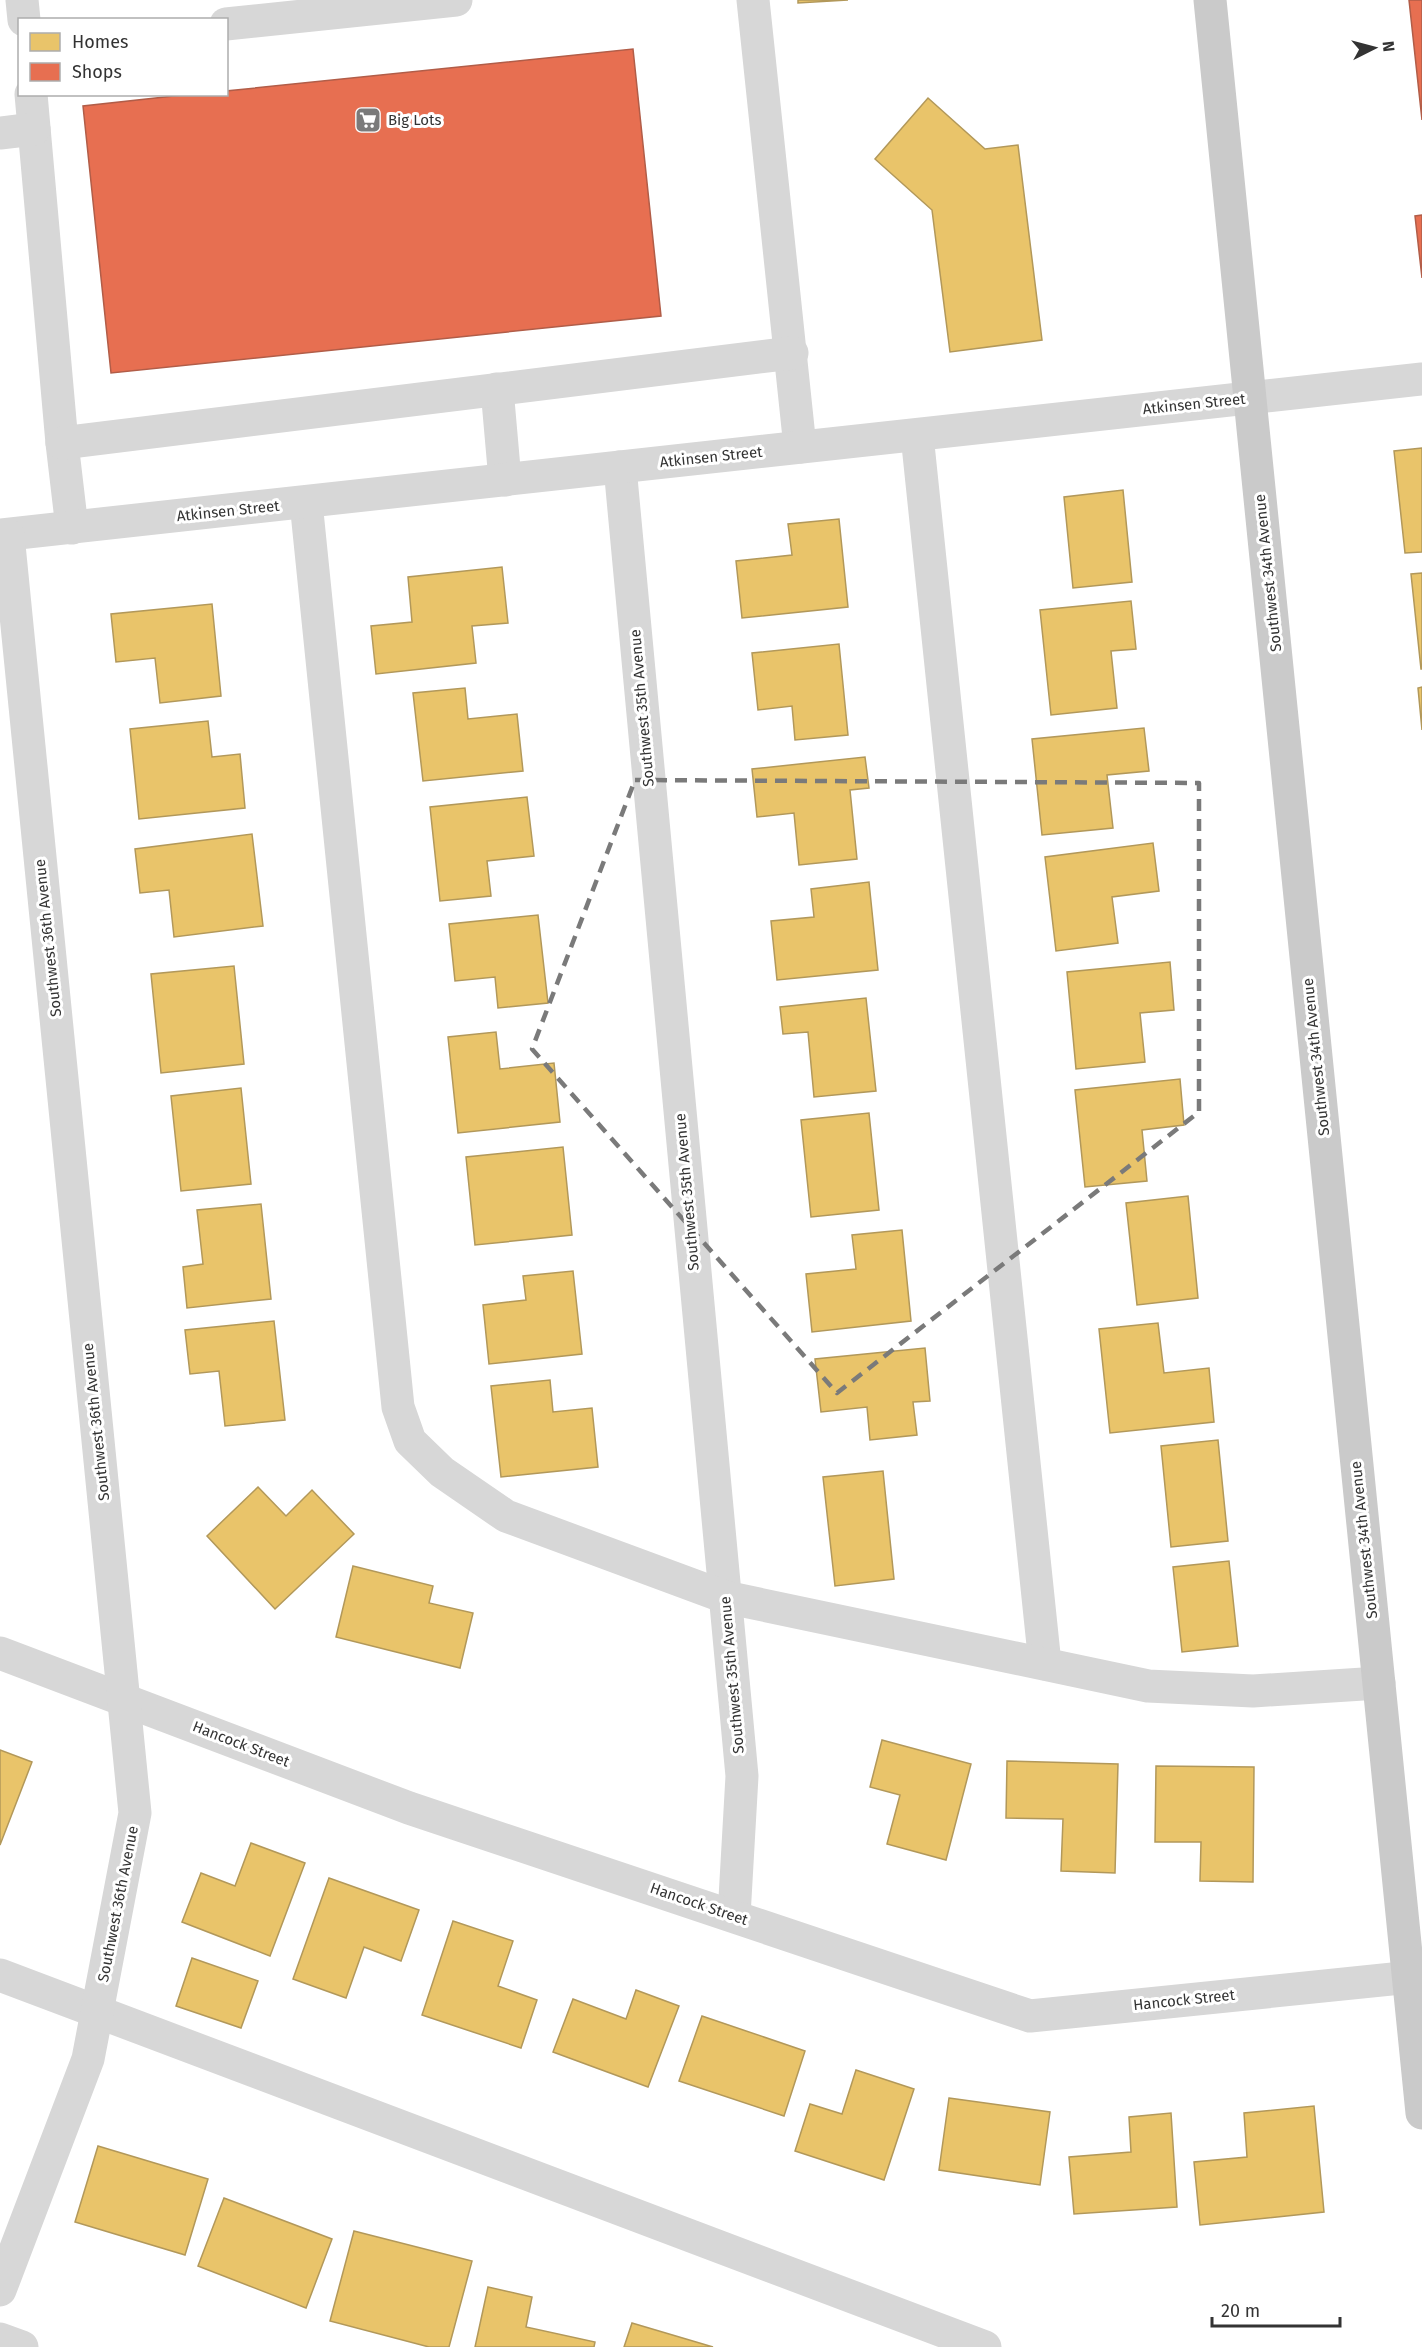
<svg xmlns="http://www.w3.org/2000/svg" width="1422" height="2347" font-family="'Fira Sans',sans-serif">
  <style>
    .homes { fill: #e9c46a; stroke: #b2985a; stroke-width: 1.5 }
    .shops { fill: #e76f51; stroke: #b15d48; stroke-width: 1.5 }
    .lines { fill: none; stroke-linecap: round; stroke-linejoin: round }
    .minor { stroke: #d7d7d7; stroke-width: 33 }
    .major { stroke: #cacaca; stroke-width: 33 }
    .marked { fill: none; stroke: #7a7a7a; stroke-width: 4.5; stroke-dasharray: 12 8; stroke-linejoin: round }
    .labels { text-anchor: middle; dominant-baseline: central; stroke-width: 6; stroke-linejoin: round; paint-order: stroke }
    .poi-label { font-size: 15px; fill: #333; stroke: #fff; text-anchor: start }
    .street-label { font-size: 15px; fill: #333; stroke: #fff }
  </style>
  <rect width="100%" height="100%" fill="#fff"/>
  <g class="homes">
    <path d="M798,0H848L798,3Z"/>
    <path d="M928,98L985,149L1018,145L1042,340L950,352L932,210L875,159Z"/>
    <path d="M1422,448V552L1405,553L1394,451Z"/>
    <path d="M1123,490L1132,582L1073,588L1064,497Z"/>
    <path d="M839,519L848,607L742,618L736,561L792,555L788,524Z"/>
    <path d="M502,567L508,623L472,626L476,663L376,674L371,626L412,622L408,577Z"/>
    <path d="M1422,573V669H1421L1411,574Z"/>
    <path d="M1131,601L1136,649L1111,651L1117,708L1051,715L1040,610Z"/>
    <path d="M212,604L221,696L160,703L155,658L116,662L111,614Z"/>
    <path d="M839,644L848,735L795,740L792,706L758,710L752,653Z"/>
    <path d="M1422,687V730L1418,688Z"/>
    <path d="M465,688L468,719L517,714L523,771L423,781L413,693Z"/>
    <path d="M208,721L212,757L240,754L245,808L139,819L130,729Z"/>
    <path d="M1144,728L1149,771L1107,775L1113,828L1042,835L1032,739Z"/>
    <path d="M865,757L869,788L850,790L857,859L799,865L794,813L757,817L752,769Z"/>
    <path d="M527,797L534,856L487,861L491,896L440,901L430,807Z"/>
    <path d="M252,834L263,926L174,937L169,890L140,893L135,849Z"/>
    <path d="M1153,843L1159,891L1112,897L1118,943L1056,951L1045,857Z"/>
    <path d="M869,882L878,970L777,980L771,921L814,917L811,889Z"/>
    <path d="M538,915L548,1003L498,1008L495,977L455,981L449,924Z"/>
    <path d="M1170,962L1174,1010L1140,1013L1145,1062L1076,1069L1067,972Z"/>
    <path d="M234,966L244,1064L161,1073L151,974Z"/>
    <path d="M866,998L876,1091L814,1097L808,1032L783,1034L780,1007Z"/>
    <path d="M496,1032L500,1069L554,1063L560,1122L458,1133L448,1037Z"/>
    <path d="M1180,1079L1184,1125L1142,1130L1147,1181L1085,1187L1075,1090Z"/>
    <path d="M241,1088L251,1184L181,1191L171,1096Z"/>
    <path d="M869,1113L879,1210L811,1217L801,1120Z"/>
    <path d="M563,1147L572,1235L475,1245L466,1157Z"/>
    <path d="M1188,1196L1198,1298L1137,1305L1126,1203Z"/>
    <path d="M261,1204L271,1299L187,1308L183,1267L203,1264L197,1210Z"/>
    <path d="M902,1230L911,1321L812,1332L806,1274L856,1269L852,1235Z"/>
    <path d="M573,1271L582,1354L489,1364L483,1305L526,1300L523,1276Z"/>
    <path d="M274,1321L285,1420L225,1426L219,1371L190,1374L185,1330Z"/>
    <path d="M1158,1323L1164,1373L1209,1368L1214,1422L1110,1433L1099,1329Z"/>
    <path d="M925,1348L930,1401L913,1402L917,1435L870,1440L867,1407L821,1412L815,1359Z"/>
    <path d="M550,1380L553,1412L592,1408L598,1467L501,1477L491,1386Z"/>
    <path d="M1218,1440L1228,1541L1171,1547L1161,1446Z"/>
    <path d="M883,1471L894,1579L835,1586L823,1477Z"/>
    <path d="M258,1487L286,1516L312,1490L354,1534L275,1609L207,1536Z"/>
    <path d="M1229,1561L1238,1646L1182,1652L1173,1567Z"/>
    <path d="M353,1566L433,1586L429,1603L473,1613L460,1668L336,1637Z"/>
    <path d="M882,1740L971,1764L946,1860L887,1844L900,1795L870,1787Z"/>
    <path d="M0,1750L32,1762L0,1845Z"/>
    <path d="M1007,1761L1118,1764L1115,1873L1061,1871L1063,1819L1006,1818Z"/>
    <path d="M1156,1766L1254,1767L1253,1882L1200,1881L1201,1842H1155Z"/>
    <path d="M251,1843L305,1863L270,1956L182,1922L201,1873L235,1886Z"/>
    <path d="M329,1878L419,1910L401,1961L364,1947L346,1998L293,1979Z"/>
    <path d="M453,1921L513,1941L498,1986L537,2000L521,2048L422,2015Z"/>
    <path d="M192,1958L258,1981L241,2028L176,2006Z"/>
    <path d="M636,1990L679,2006L648,2087L553,2052L573,1999L626,2019Z"/>
    <path d="M702,2016L805,2051L784,2116L679,2081Z"/>
    <path d="M856,2070L914,2089L884,2180L795,2151L810,2104L842,2114Z"/>
    <path d="M949,2098L1050,2112L1040,2185L939,2170Z"/>
    <path d="M1314,2106L1324,2212L1200,2225L1194,2162L1247,2157L1244,2113Z"/>
    <path d="M1171,2113L1177,2207L1074,2214L1069,2157L1131,2152L1129,2117Z"/>
    <path d="M98,2146L208,2179L185,2255L75,2222Z"/>
    <path d="M224,2198L332,2239L306,2308L198,2266Z"/>
    <path d="M354,2231L472,2261L449,2347H429L330,2321Z"/>
    <path d="M488,2287L532,2297L526,2327L595,2342L594,2347H475Z"/>
    <path d="M632,2323L713,2347H624Z"/>
  </g>
  <g class="shops">
    <path d="M1409,0H1422V120Z"/>
    <path d="M633,49L661,316L111,373L83,106L192,94H226V91Z"/>
    <path d="M1422,215V278L1415,216Z"/>
  </g>
  <g class="lines">
    <g class="minor">
      <path d="M22,0L24,20"/>
      <path d="M753,0L800,447"/>
      <path d="M226,24L456,0"/>
      <path d="M31,94L62,443L72,528"/>
      <path d="M0,133L34,129"/>
      <path d="M497,389L505,480"/>
      <path d="M917,435L1045,1664"/>
      <path d="M62,443L792,353"/>
      <path d="M620,467L742,1776L734,1916"/>
      <path d="M306,502L398,1407L410,1441L442,1472L506,1516L725,1597L1148,1686L1253,1691L1379,1683"/>
      <path d="M0,535L1422,379"/>
      <path d="M0,1653L409,1808L1030,2016L1422,1976"/>
      <path d="M0,1975L985,2347"/>
      <path d="M0,2290L88,2059L135,1813L8,535"/>
      <path d="M0,2339L22,2347"/>
    </g>
    <path class="major" d="M1210,0L1422,2113"/>
  </g>
  <path class="marked" d="M635,780L1199,783V1112L837,1393L532,1049Z"/>
  <defs>
    <g id="supermarket-square" transform="scale(1.35)"><rect x="-9" y="-9" width="18" height="18" rx="4" fill="#7a7a7a" stroke="#fff"/><path d="M-6-5.5h2.5l.6 2H6L4.5 2H-2.5L-4.4-4H-6ZM-1.5 3.2a1.3 1.3 0 1 0 .1 0ZM3 3.2a1.3 1.3 0 1 0 .1 0Z" fill="#fff"/></g>
  </defs>
  <g fill-rule="evenodd">
    <use href="#supermarket-square" x="368" y="120"/>
  </g>
  <g class="labels">
    <g class="poi-label">
      <text x="388" y="120">Big Lots</text>
    </g>
    <g class="street-label">
      <text transform="translate(1194 404) rotate(-6)">Atkinsen Street</text>
      <text transform="translate(711 457) rotate(-6)">Atkinsen Street</text>
      <text transform="translate(228 511) rotate(-6)">Atkinsen Street</text>
      <text transform="translate(1268 573) rotate(-96)">Southwest 34th Avenue</text>
      <text transform="translate(642 708) rotate(-95)">Southwest 35th Avenue</text>
      <text transform="translate(48 938) rotate(-96)">Southwest 36th Avenue</text>
      <text transform="translate(1316 1057) rotate(-96)">Southwest 34th Avenue</text>
      <text transform="translate(687 1192) rotate(-95)">Southwest 35th Avenue</text>
      <text transform="translate(96 1422) rotate(-96)">Southwest 36th Avenue</text>
      <text transform="translate(1364 1540) rotate(-96)">Southwest 34th Avenue</text>
      <text transform="translate(732 1675) rotate(-95)">Southwest 35th Avenue</text>
      <text transform="translate(241 1744) rotate(21)">Hancock Street</text>
      <text transform="translate(118 1904) rotate(-79)">Southwest 36th Avenue</text>
      <text transform="translate(699 1904) rotate(19)">Hancock Street</text>
      <text transform="translate(1184 2000) rotate(-6)">Hancock Street</text>
    </g>
  </g>
  <rect x="18" y="18" width="210" height="78" fill="#ffffff" stroke="#adadad" stroke-width="1.5"/>
  <rect x="30" y="33" width="30" height="18" fill="#e9c46a" stroke="#adadad" stroke-width="1.5"/>
  <text x="72" y="48" font-size="18" fill="#333333">Homes</text>
  <rect x="30" y="63" width="30" height="18" fill="#e76f51" stroke="#adadad" stroke-width="1.5"/>
  <text x="72" y="78" font-size="18" fill="#333333">Shops</text>
  <g transform="translate(1374 48) rotate(84)" stroke="#ffffff" stroke-width="4.5" paint-order="stroke">
  <path d="M0-4.5L10 22L0 15L-10 22Z" fill="#333333"/>
  <text y="-9" font-size="16" font-weight="bold" text-anchor="middle" fill="#333333">N</text>
  </g>
  <path d="M1212 2317v9h128v-9" fill="none" stroke="#333333" stroke-width="3"/>
  <text x="1221" y="2317" font-size="18" fill="#333333" stroke="#ffffff" stroke-width="4.5" paint-order="stroke">20 m</text>
</svg>
